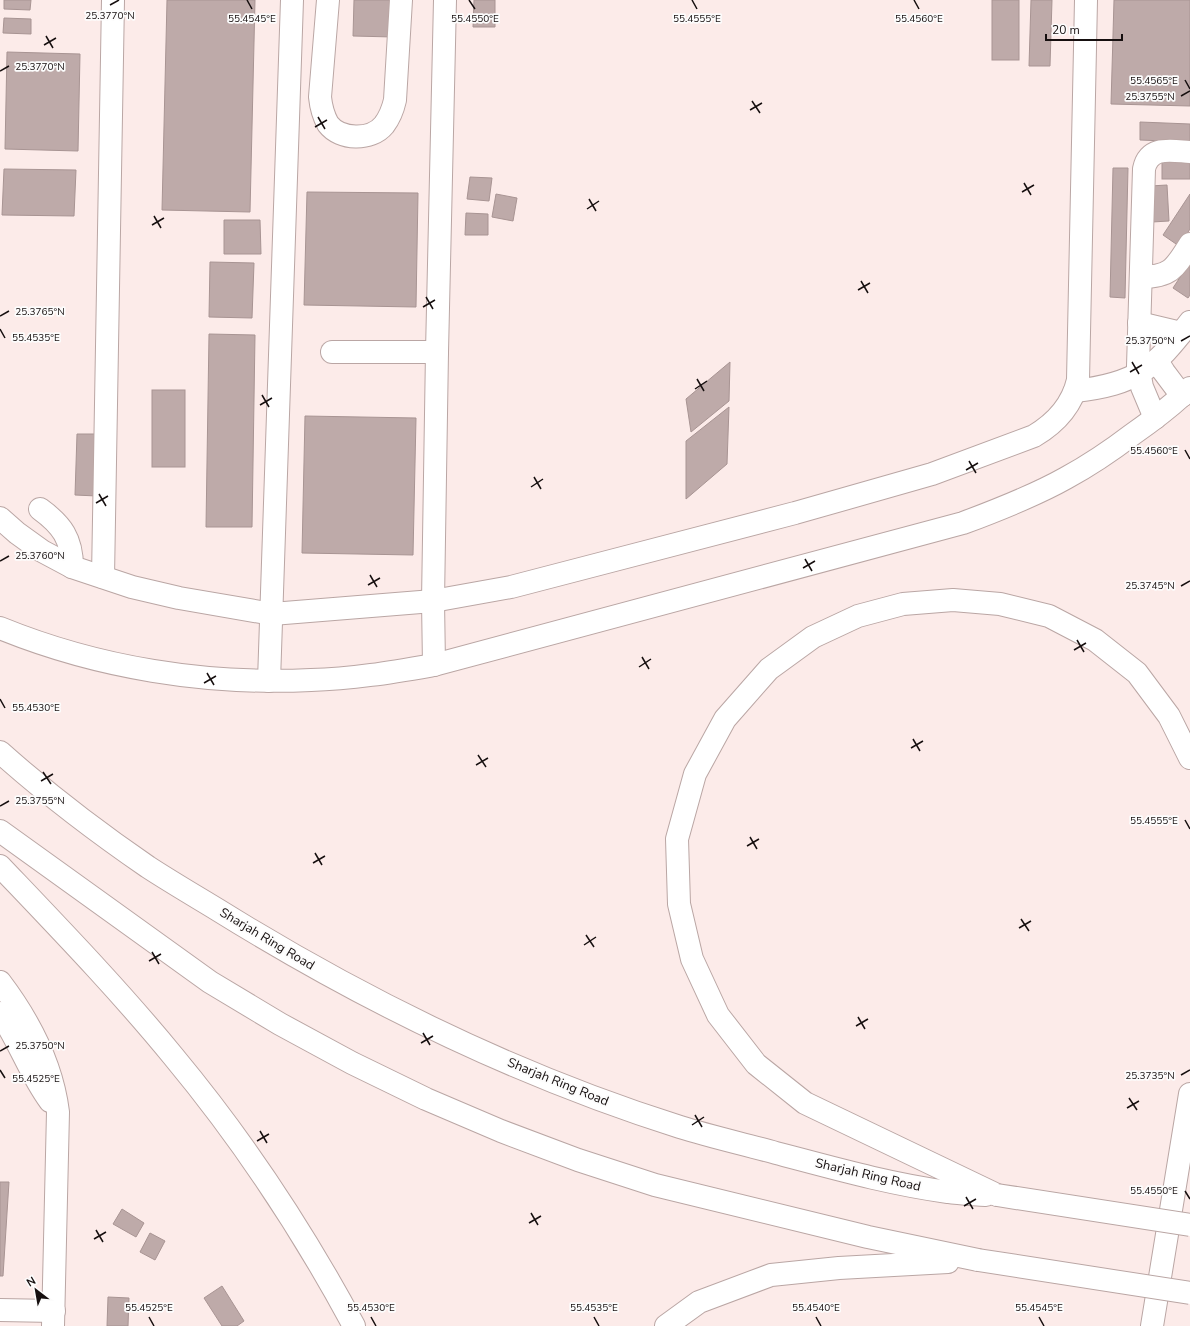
<svg xmlns="http://www.w3.org/2000/svg" width="1190" height="1326" font-family="'Nunito Sans',sans-serif">
  <style>
    .building { fill: #beaaa9; stroke: #a89493 }
    .lines { fill: none; stroke-linecap: round; stroke-linejoin: round }
    .minor-casing { stroke: #baa6a4; stroke-width: 24 }
    .major-casing { stroke: #baa6a4; stroke-width: 24 }
    .highway-casing { stroke: #baa6a4; stroke-width: 24 }
    .minor { stroke: #fff; stroke-width: 22 }
    .major { stroke: #fff; stroke-width: 22 }
    .highway { stroke: #fff; stroke-width: 22 }
    .highway-bridge-casing { stroke: #baa6a4; stroke-width: 24; stroke-linecap: butt }
    .highway-bridge { stroke: #fff; stroke-width: 22 }
    .ticks { fill: none; stroke: #160f0f; stroke-width: 1.5 }
    .labels { text-anchor: middle; dominant-baseline: central; stroke-width: 3.5; stroke-linejoin: round; paint-order: stroke }
    .street-label { font-size: 13px; fill: #160f0f; stroke: #fcfcfc }
    .ticks-label { font-size: 10px; text-anchor: middle; fill: #160f0f; stroke: #fcfcfc; stroke-width: 3.5; stroke-linejoin: round; paint-order: stroke }
  </style>
  <rect width="100%" height="100%" fill="#fcebe9"/>
  <g class="building">
    <path d="M4,0H31L30,10L4,9Z"/>
    <path d="M167,0H255L250,212L162,210Z"/>
    <path d="M354,0H394L393,37L353,36Z"/>
    <path d="M474,0H495V27H473Z"/>
    <rect x="992" y="0" width="27" height="60"/>
    <path d="M1031,0H1052L1050,66H1029Z"/>
    <path d="M1114,0H1190V106L1111,104Z"/>
    <path d="M4,18L31,19V34L3,33Z"/>
    <path d="M7,52L80,54L78,151L5,149Z"/>
    <path d="M1140,122L1190,124V142L1140,140Z"/>
    <rect x="1162" y="159" width="28" height="20"/>
    <path d="M1113,168H1128L1125,298L1110,297Z"/>
    <path d="M4,169L76,170L74,216L2,215Z"/>
    <path d="M470,177L492,178L489,201L467,199Z"/>
    <path d="M1167,185L1169,221L1152,222L1150,186Z"/>
    <path d="M307,192L418,193L416,307L304,305Z"/>
    <path d="M496,194L517,198L513,221L492,217Z"/>
    <path d="M1190,194V229L1179,246L1163,235Z"/>
    <path d="M466,213L488,214V235H465Z"/>
    <path d="M224,220H260L261,254H224Z"/>
    <path d="M210,262L254,263L252,318L209,317Z"/>
    <path d="M1190,262V295L1188,298L1173,288Z"/>
    <path d="M209,334L255,335L252,527H206Z"/>
    <path d="M730,362L729,401L691,432L686,399Z"/>
    <rect x="152" y="390" width="33" height="77"/>
    <path d="M729,407L727,464L686,499V441Z"/>
    <path d="M305,416L416,418L413,555L302,553Z"/>
    <path d="M77,434H99L97,496L75,495Z"/>
    <path d="M0,1182H9L3,1276H0Z"/>
    <path d="M122,1209L144,1223L136,1237L113,1224Z"/>
    <path d="M150,1233L165,1241L155,1260L140,1252Z"/>
    <path d="M222,1286L244,1321L237,1326H222L204,1298Z"/>
    <path d="M108,1297L129,1298L128,1326H107Z"/>
  </g>
  <g class="lines">
    <g class="minor-casing">
      <g id="minor">
        <path d="M328,0L320,97C321,107 323,115 328,124C340,140 371,141 384,125C390,117 393,109 395,100L401,0"/>
        <path d="M1141,277C1171,277 1175,268 1190,244"/>
        <path d="M1139,323L1181,333"/>
        <path d="M332,352H437"/>
        <path d="M1157,361L1164,372L1182,396"/>
        <path d="M1075,391C1136,384 1154,369 1190,322"/>
        <path d="M1155,418L1142,387L1138,366L1144,169C1149,145 1172,151 1190,152"/>
        <path d="M40,509C62,525 72,539 72,567"/>
        <path d="M0,518L17,533L42,551L72,567L132,587L179,598L272,614L433,601L511,587L795,513L932,474L1034,436C1056,423 1072,406 1078,380L1086,0"/>
        <path d="M103,577L113,0"/>
        <path d="M434,665L433,601L437,352L445,0"/>
        <path d="M269,681L292,0"/>
        <path d="M0,982C28,1019 52,1064 58,1112L53,1326"/>
        <path d="M0,1013C19,1041 30,1074 50,1101"/>
        <path d="M0,1310L54,1311"/>
      </g>
    </g>
    <g class="major-casing">
      <path id="major" d="M1152,1326L1190,1094"/>
    </g>
    <g class="highway-casing">
      <g id="highway">
        <path d="M0,628C98,668 206,685 311,680C353,679 393,672 434,665L963,523C998,510 1034,496 1066,478C1090,465 1112,450 1133,434C1153,420 1173,405 1190,388"/>
        <path d="M0,752C46,793 97,832 148,867C171,882 195,896 218,910C363,1000 518,1076 680,1127C712,1137 744,1144 776,1153C833,1168 889,1184 948,1192C960,1194 973,1194 986,1195"/>
        <path d="M0,831L210,982L280,1024L352,1063L426,1099L501,1131L578,1160L655,1185L868,1237L978,1260"/>
        <path d="M0,866C59,928 119,990 173,1056C242,1139 303,1231 354,1326"/>
        <path d="M997,1195L805,1103L756,1064L718,1015L692,959L679,904L677,839L695,774L725,719L769,669L813,637L858,616L903,604L953,600L1000,604L1049,616L1095,640L1137,673L1169,716L1190,758"/>
        <path d="M666,1326L699,1302L771,1275L839,1268L948,1262"/>
      </g>
    </g>
    <use href="#minor" class="minor"/>
    <use href="#major" class="major"/>
    <use href="#highway" class="highway"/>
    <g class="highway-bridge-casing">
      <g id="highway-bridge">
        <path d="M997,1195L1190,1225"/>
        <path d="M978,1260L1190,1293"/>
      </g>
    </g>
    <use href="#highway-bridge" class="highway-bridge"/>
  </g>
  <path class="ticks" d="M247,0L252,9M469,0L475,9M692,0L697,9M914,0L919,9M110,5L119,0M46,36L53,48M44,45L56,38M0,71L9,66M1185,80L1190,89M1181,96L1190,91M752,101L760,113M750,110L762,103M318,117L325,129M315,127L327,120M1024,183L1031,195M1022,192L1034,185M589,199L596,211M587,209L599,201M154,216L161,228M152,225L164,218M861,281L868,293M858,290L870,283M426,297L433,309M423,307L435,300M0,316L9,311M0,329L5,338M1181,341L1190,336M1132,362L1139,374M1130,372L1142,365M697,379L704,391M695,389L707,381M262,395L269,407M260,405L272,398M1185,450L1190,459M969,461L976,473M966,470L978,463M534,477L541,489M531,487L543,479M99,494L106,506M96,503L108,496M805,559L812,571M0,561L9,556M803,568L815,561M370,575L377,587M368,585L380,578M1181,586L1190,581M1077,640L1084,652M1074,650L1086,643M642,657L649,669M639,667L651,659M207,673L214,685M204,683L216,676M0,699L5,708M913,739L920,751M911,748L923,741M478,755L486,767M476,765L488,758M43,772L51,784M41,781L53,774M0,806L9,801M1185,820L1190,829M750,837L757,849M747,846L759,839M315,853L322,865M313,863L325,856M1021,919L1029,931M1019,928L1031,921M586,935L594,947M584,945L596,937M152,952L159,964M149,961L161,954M858,1017L865,1029M856,1026L868,1019M423,1033L430,1045M421,1043L433,1036M0,1051L9,1046M0,1070L5,1078M1181,1075L1190,1070M1129,1098L1137,1110M1127,1108L1139,1101M695,1115L702,1127M692,1125L704,1117M260,1131L267,1143M257,1141L269,1134M1185,1191L1190,1199M966,1197L973,1209M964,1206L976,1199M531,1213L538,1225M529,1223L541,1216M96,1230L103,1242M94,1239L106,1232M149,1317L154,1326M371,1317L376,1326M594,1317L599,1326M816,1317L821,1326M1039,1317L1044,1326"/>
  <g class="labels">
    <g class="street-label">
      <text transform="translate(267 939) rotate(31)">Sharjah Ring Road</text>
      <text transform="translate(558 1082) rotate(22)">Sharjah Ring Road</text>
      <text transform="translate(868 1175) rotate(13)">Sharjah Ring Road</text>
    </g>
  </g>
  <g class="ticks-label">
    <text x="110" y="19">25.3770°N</text>
    <text x="919" y="22">55.4560°E</text>
    <text x="252" y="22">55.4545°E</text>
    <text x="475" y="22">55.4550°E</text>
    <text x="697" y="22">55.4555°E</text>
    <text x="40" y="70">25.3770°N</text>
    <text x="1154" y="84">55.4565°E</text>
    <text x="1150" y="100">25.3755°N</text>
    <text x="40" y="315">25.3765°N</text>
    <text x="36" y="341">55.4535°E</text>
    <text x="1150" y="344">25.3750°N</text>
    <text x="1154" y="454">55.4560°E</text>
    <text x="40" y="559">25.3760°N</text>
    <text x="1150" y="589">25.3745°N</text>
    <text x="36" y="711">55.4530°E</text>
    <text x="40" y="804">25.3755°N</text>
    <text x="1154" y="824">55.4555°E</text>
    <text x="40" y="1049">25.3750°N</text>
    <text x="1150" y="1079">25.3735°N</text>
    <text x="36" y="1082">55.4525°E</text>
    <text x="1154" y="1194">55.4550°E</text>
    <text x="149" y="1311">55.4525°E</text>
    <text x="371" y="1311">55.4530°E</text>
    <text x="594" y="1311">55.4535°E</text>
    <text x="816" y="1311">55.4540°E</text>
    <text x="1039" y="1311">55.4545°E</text>
  </g>
  <g transform="translate(36 1290) rotate(329)" stroke="#fcfcfc" stroke-width="3" paint-order="stroke">
  <path d="M0-3L7 15L0 10L-7 15Z" fill="#160f0f"/>
  <text y="-6" font-size="11" font-weight="bold" text-anchor="middle" fill="#160f0f">N</text>
  </g>
  <path d="M1046 34v6h76v-6" fill="none" stroke="#160f0f" stroke-width="2"/>
  <text x="1052" y="34" font-size="12" fill="#160f0f" stroke="#fcfcfc" stroke-width="3" paint-order="stroke">20 m</text>
</svg>
